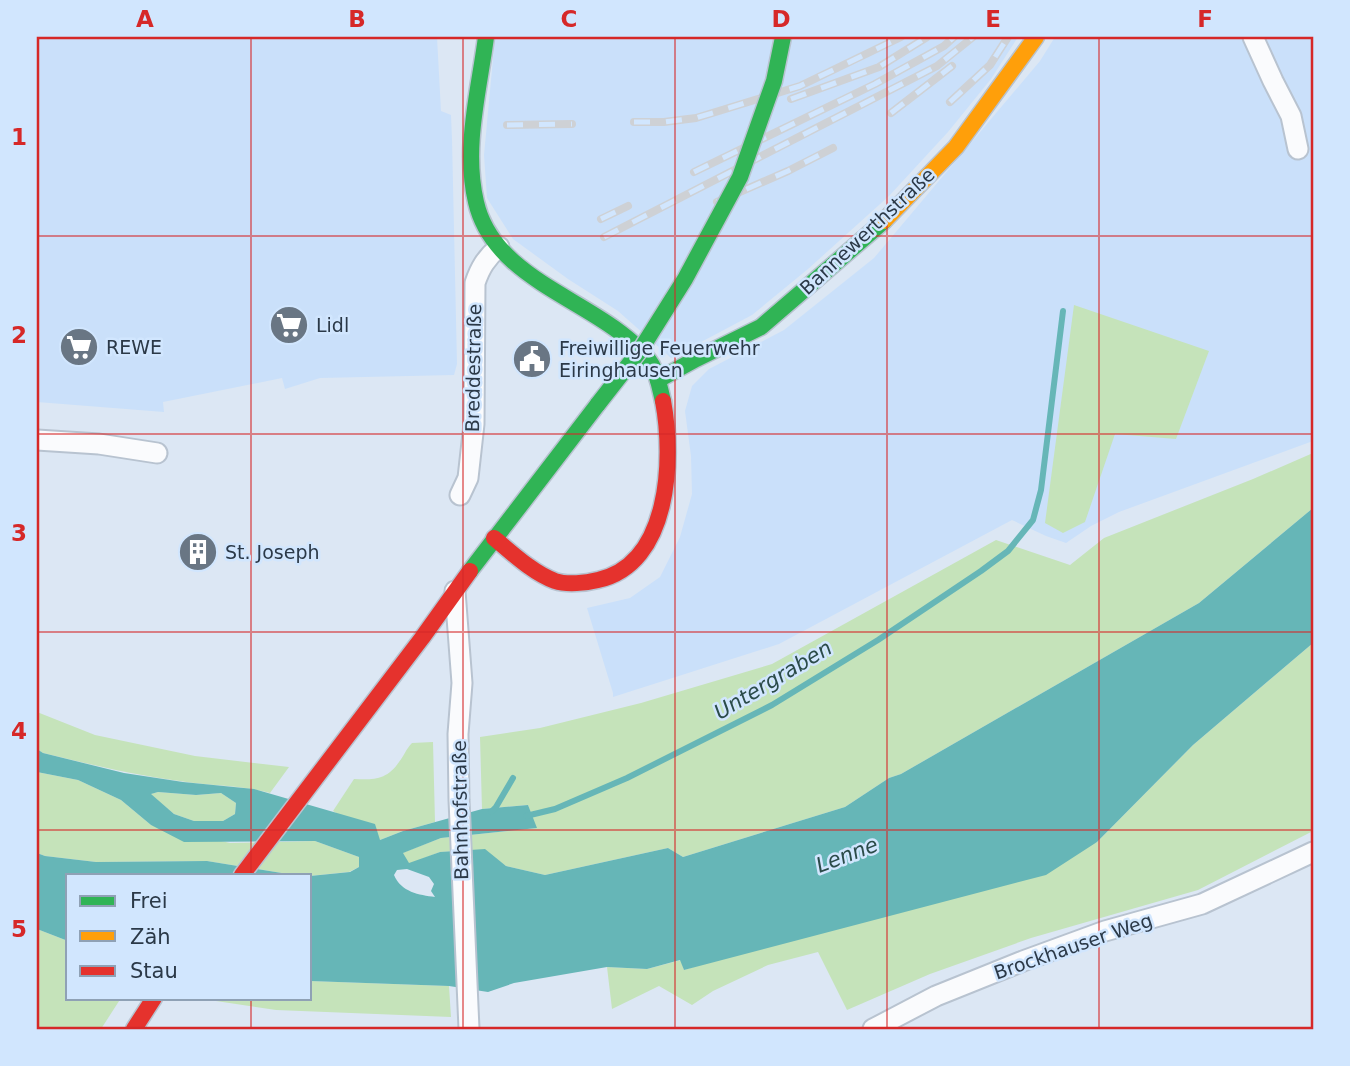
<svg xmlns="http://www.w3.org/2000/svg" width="1350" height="1066" font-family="'DejaVu Sans',sans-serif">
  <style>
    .built { fill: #cae0fa }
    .green { fill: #c5e3ba }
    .water { fill: #66b6b7; fill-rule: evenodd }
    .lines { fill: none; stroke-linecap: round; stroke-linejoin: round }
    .stream { stroke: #66b6b7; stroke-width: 6 }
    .street-casing { stroke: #b8c3d0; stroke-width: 23 }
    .fast-casing { stroke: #b8c3d0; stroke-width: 19 }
    .slow-casing { stroke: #b8c3d0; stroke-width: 19 }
    .jam-casing { stroke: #b8c3d0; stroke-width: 19 }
    .street { stroke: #fafbfd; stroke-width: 19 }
    .fast { stroke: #30b455; stroke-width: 16 }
    .slow { stroke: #ff9f0a; stroke-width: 16 }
    .jam { stroke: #e5322d; stroke-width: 16 }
    .rail-casing { stroke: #ced1d5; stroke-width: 8 }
    .rail { stroke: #d1e6fe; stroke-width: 5; stroke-dasharray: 16; stroke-linecap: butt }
    .fast-bridge-casing { stroke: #b8c3d0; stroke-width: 19; stroke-linecap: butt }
    .fast-bridge { stroke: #30b455; stroke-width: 16 }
    .grid { fill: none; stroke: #d62828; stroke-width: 2; stroke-opacity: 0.55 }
    .labels { text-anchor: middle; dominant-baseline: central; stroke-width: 5; stroke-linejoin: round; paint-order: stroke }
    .street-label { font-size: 19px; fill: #2b3948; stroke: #d1e6fe }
    .poi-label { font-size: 19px; fill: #2b3948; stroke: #d1e6fe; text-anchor: start }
    .water-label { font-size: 21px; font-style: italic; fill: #2b4b49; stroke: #d1e6fe }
    .neatline { fill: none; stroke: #d62828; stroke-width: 2.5 }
    .grid-label { font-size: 23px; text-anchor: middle; font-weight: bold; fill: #d62828 }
  </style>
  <rect width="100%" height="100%" fill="#dce7f4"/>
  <g class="built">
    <path d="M37,37H437L441,111L451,115L452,139L457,364L454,375L320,378L285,389L282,378L163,402L164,412L37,402Z"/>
    <path d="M495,37H1018L991,79L948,132L889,196L808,269L752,315L671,358L618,311L568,279L513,239L487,198L484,155Z"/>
    <path d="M1055,37H1313V441L1119,512L1091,526L1066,543L1046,536L1012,520L779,644L613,697V693L587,608L630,598L660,577L680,537L692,494L691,456L685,411L692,386L709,369L784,330L874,258L1040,61Z"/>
  </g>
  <g class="green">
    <path d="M1074,305L1209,351L1176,439L1115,434L1085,522L1063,533L1045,523Z"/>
    <path d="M1313,453V508L1199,603L901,774L889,778L845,807L683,857L668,848L545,875L506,866L484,850L440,852L409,864L402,853L441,838L536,828L528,805L482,809L480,737L540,728L641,703L772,664L996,540L1070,565L1104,538L1253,479Z"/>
    <path d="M1313,643V831L1198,890L1031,938L930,974L847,1010L818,952L768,965L713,991L692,1005L659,986L612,1009L607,967L647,969L681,960L684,970L1097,842L1193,745Z"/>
    <path d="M37,712L95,735L195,756L289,767L270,793C241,785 210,786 180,781C133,775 88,764 43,753L37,749Z"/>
    <path d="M433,742L435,822L403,831L380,840L333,811L354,779C373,780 387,780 399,762C404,756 406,749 412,743Z"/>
    <path d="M37,772L78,780L121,800L151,825L230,843L315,841L359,857V867L349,872L310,876L294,875L207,861L96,862L45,856L37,853Z"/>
    <path d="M158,792L196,795L221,793L236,803L235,814L223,821H194L174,814L150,794Z"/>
    <path d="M37,929L68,941V998H121L101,1029H37Z"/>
    <path d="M310,981L449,986L451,1017L276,1010L196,998H310Z"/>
  </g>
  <g class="water">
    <path d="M1313,508V643L1193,745L1097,842L1046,875L684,970L680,960L647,969L607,967L514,983L488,992L449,986L310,981V876L350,872L359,867V857L315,841L184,842L151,825L121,800L78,780L37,772V749L43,753L124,773L183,782L254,789L375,824L380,840L403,831L482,809L528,805L537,828L441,838L403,853L409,863L440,852L485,849L506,866L545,875L668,848L683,857L845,807L889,778L901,774L1199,603ZM158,792L196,795L221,793L236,803L235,814L223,821H194L174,814L151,794ZM407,869L429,877L434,884L431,891L435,897C419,895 401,892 394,875L397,870Z"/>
    <path d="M37,853L45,856L96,862L207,861L294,875H68V941L37,929Z"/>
  </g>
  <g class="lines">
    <g class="stream">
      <path d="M491,812L496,807L513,778"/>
      <path d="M526,816L555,809L627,778L772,705L878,640L981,571L1008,551L1033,520L1041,490L1063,311"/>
    </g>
    <g class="street-casing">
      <g id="street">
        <path d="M1253,37L1273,81L1291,116L1298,149"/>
        <path d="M37,440L99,444L157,453"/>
        <path d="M460,495L468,478L474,424L475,283C480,268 486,258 499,247"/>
        <path d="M455,591L462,683L458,734L459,800L469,1029"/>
        <path d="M873,1029L936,996L1023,961L1105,931L1202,904L1313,852"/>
      </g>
    </g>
    <g class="fast-casing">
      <g id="fast">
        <path d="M486,37C479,91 463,148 476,202C491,268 564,292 614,328C628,338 643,350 652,365C658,376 660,389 663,401"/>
        <path d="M658,380L696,359L761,327L884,221"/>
        <path d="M470,571L598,404"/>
      </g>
    </g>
    <g class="slow-casing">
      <path id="slow" d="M884,221L956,147L1036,37"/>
    </g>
    <g class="jam-casing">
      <g id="jam">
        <path d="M494,538C512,553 533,573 555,581C567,585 586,583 598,580C670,564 674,459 663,401"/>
        <path d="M242,875L422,638L470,571"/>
        <path d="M134,1029L154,998"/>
      </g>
    </g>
    <use href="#street" class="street"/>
    <use href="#fast" class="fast"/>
    <use href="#slow" class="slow"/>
    <use href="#jam" class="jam"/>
    <g class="rail-casing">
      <g id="rail">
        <path d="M791,99L879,67L927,37"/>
        <path d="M950,102L990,65L1008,37"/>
        <path d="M891,113L952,66"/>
        <path d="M634,122H664L696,118L800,86L901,37"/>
        <path d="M507,125L572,124"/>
        <path d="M694,172L875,84L944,46L954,37"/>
        <path d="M717,202L788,171L833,148"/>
        <path d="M601,219L628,206"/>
        <path d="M604,237L937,66L973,37"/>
      </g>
    </g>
    <use href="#rail" class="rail"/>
    <g class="fast-bridge-casing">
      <path id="fast-bridge" d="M598,404L641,349L685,279L740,177L774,81L783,37"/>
    </g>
    <use href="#fast-bridge" class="fast-bridge"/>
  </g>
  <path class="grid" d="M251,37V875M463,37V1029M675,37V1029M887,37V1029M1099,37V1029M37,236H1313M37,434H1313M37,632H1313M37,830H1313M251,998V1029"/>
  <defs>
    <g id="supermarket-disc" transform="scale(2.0125)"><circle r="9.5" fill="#697684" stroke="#d1e6fe"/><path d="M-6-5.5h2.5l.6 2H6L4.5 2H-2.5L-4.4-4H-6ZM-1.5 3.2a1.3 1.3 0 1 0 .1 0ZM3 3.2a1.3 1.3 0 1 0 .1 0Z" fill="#fff"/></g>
    <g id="civic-disc" transform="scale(2.0125)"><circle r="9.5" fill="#697684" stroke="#d1e6fe"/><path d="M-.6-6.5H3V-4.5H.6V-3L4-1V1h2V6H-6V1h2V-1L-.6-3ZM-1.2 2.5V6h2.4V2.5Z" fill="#fff"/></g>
    <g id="building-disc" transform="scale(2.0125)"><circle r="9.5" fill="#697684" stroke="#d1e6fe"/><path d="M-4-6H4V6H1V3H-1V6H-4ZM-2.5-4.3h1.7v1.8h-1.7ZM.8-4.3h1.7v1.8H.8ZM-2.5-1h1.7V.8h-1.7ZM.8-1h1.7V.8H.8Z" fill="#fff"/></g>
  </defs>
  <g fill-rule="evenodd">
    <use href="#supermarket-disc" x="289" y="325"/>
    <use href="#supermarket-disc" x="79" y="347"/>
    <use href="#civic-disc" x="532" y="359"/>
    <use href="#building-disc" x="198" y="552"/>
  </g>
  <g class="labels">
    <g class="street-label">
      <text transform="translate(867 231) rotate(-43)">Bannewerthstraße</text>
      <text transform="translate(473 368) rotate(-89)">Breddestraße</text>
      <text transform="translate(460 810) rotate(-91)">Bahnhofstraße</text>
      <text transform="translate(1073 946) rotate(-19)">Brockhauser Weg</text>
    </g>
    <g class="poi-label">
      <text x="316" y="325">Lidl</text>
      <text x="106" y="347">REWE</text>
      <text x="559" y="348">Freiwillige Feuerwehr<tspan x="559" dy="22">Eiringhausen</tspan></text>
      <text x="225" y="552">St. Joseph</text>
    </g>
    <g class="water-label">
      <text transform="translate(773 680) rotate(-31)">Untergraben</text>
      <text transform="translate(847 855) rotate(-21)">Lenne</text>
    </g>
  </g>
  <rect width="1350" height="1066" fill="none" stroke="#d1e6fe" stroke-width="77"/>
  <rect x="66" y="874" width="245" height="126" fill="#d1e6fe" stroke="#8fa1b5" stroke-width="2"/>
  <rect x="80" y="896" width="35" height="10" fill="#30b455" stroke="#8fa1b5" stroke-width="2"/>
  <text x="130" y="908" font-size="21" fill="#2b3948">Frei</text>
  <rect x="80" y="931" width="35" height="10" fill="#ff9f0a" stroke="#8fa1b5" stroke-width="2"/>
  <text x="130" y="944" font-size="21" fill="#2b3948">Zäh</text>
  <rect x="80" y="966" width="35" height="10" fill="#e5322d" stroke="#8fa1b5" stroke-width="2"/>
  <text x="130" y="978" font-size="21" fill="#2b3948">Stau</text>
  <rect x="38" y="38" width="1274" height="990" class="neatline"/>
  <g class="grid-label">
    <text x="145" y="27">A</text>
    <text x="357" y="27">B</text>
    <text x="569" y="27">C</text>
    <text x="781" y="27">D</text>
    <text x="993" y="27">E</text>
    <text x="1205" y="27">F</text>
    <text x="19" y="145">1</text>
    <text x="19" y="343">2</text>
    <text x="19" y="541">3</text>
    <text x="19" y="739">4</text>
    <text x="19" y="937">5</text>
  </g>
</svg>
